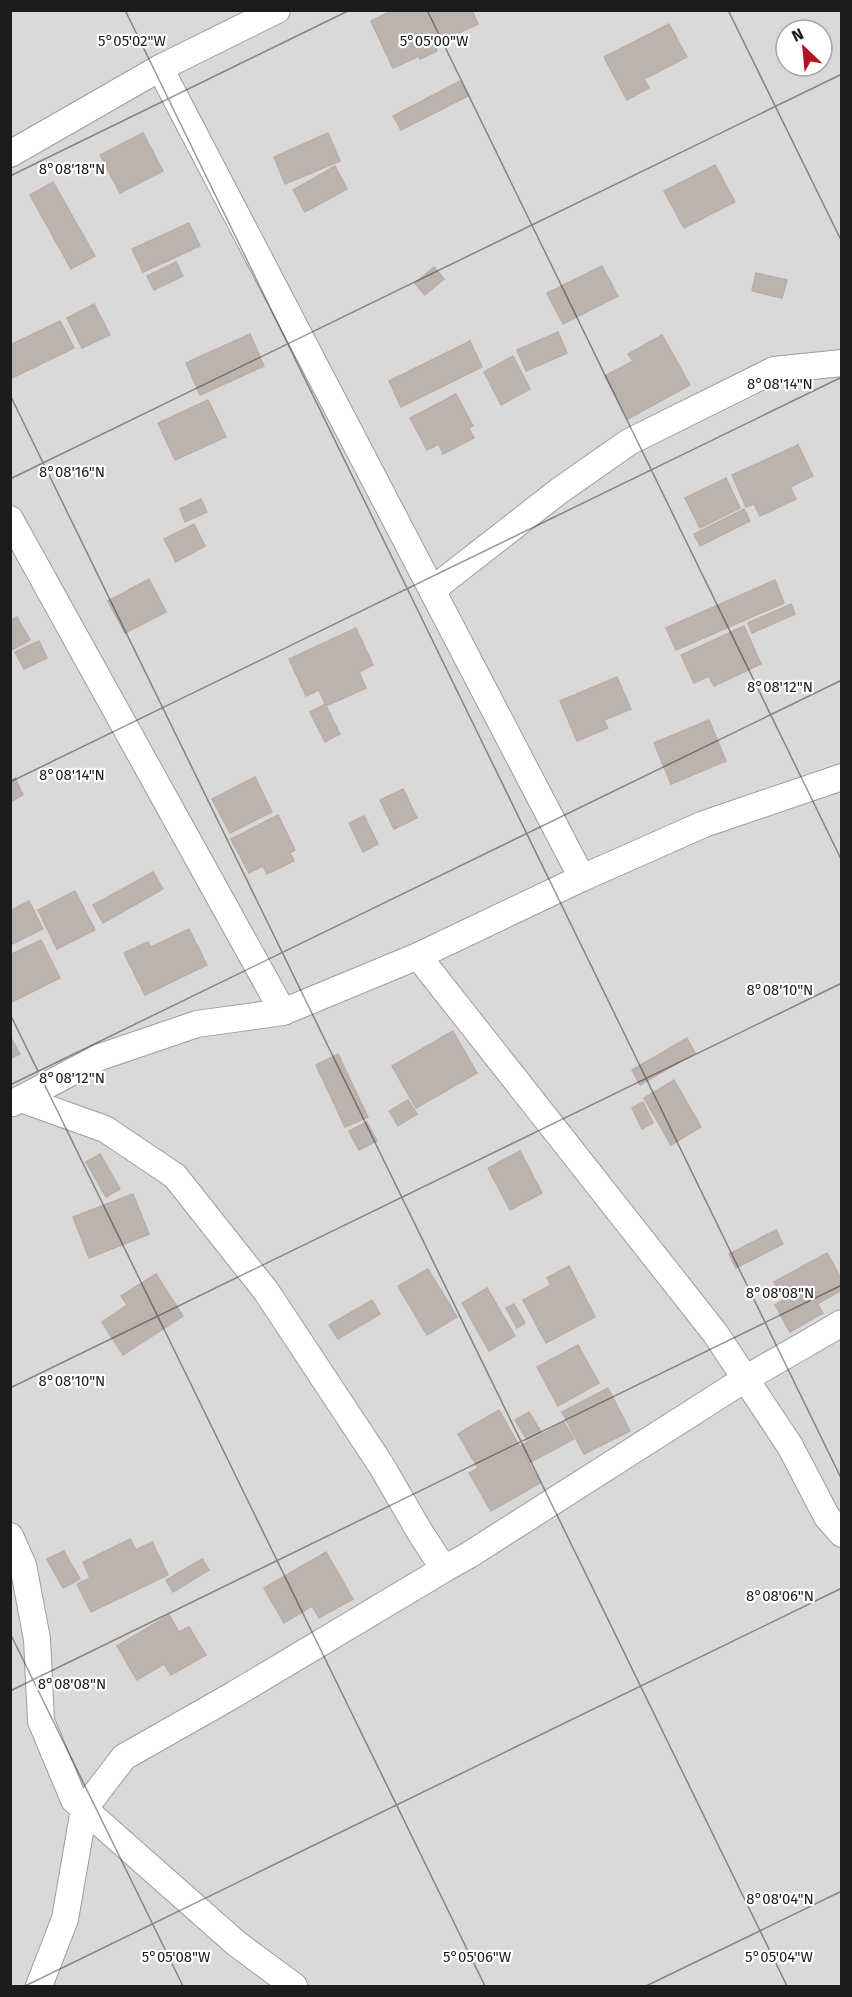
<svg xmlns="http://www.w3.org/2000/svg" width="852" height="1997" font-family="'Fira Sans',sans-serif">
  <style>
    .residential { fill: #dad9d9; fill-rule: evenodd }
    .building { fill: #bcb3af; stroke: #bcada6; stroke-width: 1.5 }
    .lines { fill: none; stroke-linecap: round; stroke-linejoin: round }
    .minor-casing { stroke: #9d9d9d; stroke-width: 28 }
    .minor { stroke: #fff; stroke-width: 26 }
    .ticks { fill: none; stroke: #1c1c1c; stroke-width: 1.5; stroke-opacity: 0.45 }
    .ticks-label { font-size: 15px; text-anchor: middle; fill: #1c1c1c; stroke: #fff; stroke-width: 4.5; stroke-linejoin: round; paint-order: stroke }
  </style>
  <rect width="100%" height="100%" fill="#ece8e2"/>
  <path class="residential" d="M11,11H841V1986H11ZM786,30H822V66H786Z"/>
  <g class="building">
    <path d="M393,10H472L478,24L452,36L453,39L435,46L437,51L420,59L419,56L393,68L371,21Z"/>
    <path d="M669,24L687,57L644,79L649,88L627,100L604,57Z"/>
    <path d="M460,81L468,96L401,130L393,116Z"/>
    <path d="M143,133L163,171L120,193L100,155Z"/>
    <path d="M328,133L340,161L285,184L274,157Z"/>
    <path d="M715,165L735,202L684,228L664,191Z"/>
    <path d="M335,166L347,189L305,212L293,190Z"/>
    <path d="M53,182L95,256L71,269L30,195Z"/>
    <path d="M189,223L200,246L143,272L132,249Z"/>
    <path d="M176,262L183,276L154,290L147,276Z"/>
    <path d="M602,266L618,296L563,324L547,293Z"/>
    <path d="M434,267L444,279L425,295L415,283Z"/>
    <path d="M756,273L787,280L782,298L752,291Z"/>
    <path d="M94,304L110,335L82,348L67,318Z"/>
    <path d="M60,321L74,348L10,379V345Z"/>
    <path d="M558,332L567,353L526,371L517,350Z"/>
    <path d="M250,334L264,366L200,395L186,363Z"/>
    <path d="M662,335L690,385L628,419L605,376L633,361L628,354Z"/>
    <path d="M470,341L482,367L401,407L389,381Z"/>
    <path d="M513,356L530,389L501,405L484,372Z"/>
    <path d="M456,394L473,426L469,428L474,438L443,454L439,444L427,450L410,418Z"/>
    <path d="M208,400L226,437L175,460L158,423Z"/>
    <path d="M798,445L813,476L790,487L796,499L760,516L754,504L746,507L732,475Z"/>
    <path d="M726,478L740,508L700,528L685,498Z"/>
    <path d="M201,499L207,512L185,522L180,509Z"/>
    <path d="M744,509L750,521L700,546L694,534Z"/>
    <path d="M194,524L205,546L176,562L164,539Z"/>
    <path d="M149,579L166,612L125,633L108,601Z"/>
    <path d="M775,580L784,603L676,650L666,628Z"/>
    <path d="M791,604L795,614L752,633L748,623Z"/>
    <path d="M17,617L30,640L10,651V621Z"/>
    <path d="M744,626L761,664L714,686L709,676L694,683L681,655Z"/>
    <path d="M356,628L373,665L359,672L366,688L326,706L319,690L306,696L289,659Z"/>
    <path d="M39,641L47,658L24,669L15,652Z"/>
    <path d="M617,677L631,709L604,720L608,728L577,741L560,701Z"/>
    <path d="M325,704L340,734L325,742L310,712Z"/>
    <path d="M709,720L726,761L671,784L654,743Z"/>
    <path d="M255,777L272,812L230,833L212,799Z"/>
    <path d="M15,778L23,795L10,802V781Z"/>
    <path d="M403,789L417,818L394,829L380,800Z"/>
    <path d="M278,815L295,850L290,853L294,861L267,874L263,866L249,873L231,839Z"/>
    <path d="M364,816L378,844L363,852L349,823Z"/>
    <path d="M153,872L163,889L103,923L93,905Z"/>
    <path d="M75,891L95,930L57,949L38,910Z"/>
    <path d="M29,901L43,929L10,945V911Z"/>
    <path d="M189,929L207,965L145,995L124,953L148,942L151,947Z"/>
    <path d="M41,940L60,978L12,1002L10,955Z"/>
    <path d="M453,1031L477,1073L416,1108L392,1066Z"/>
    <path d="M10,1036L20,1054L10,1059Z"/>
    <path d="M687,1038L695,1053L640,1085L632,1070Z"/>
    <path d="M338,1054L368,1117L345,1127L316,1065Z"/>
    <path d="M674,1080L701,1127L671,1145L644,1098Z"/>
    <path d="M408,1100L417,1114L398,1126L389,1111Z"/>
    <path d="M643,1102L653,1123L642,1129L632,1108Z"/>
    <path d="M367,1122L377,1141L359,1150L349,1131Z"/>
    <path d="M520,1151L542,1193L510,1210L488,1168Z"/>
    <path d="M100,1154L120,1189L106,1197L86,1162Z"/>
    <path d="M133,1194L149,1234L89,1258L73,1217Z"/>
    <path d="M776,1230L783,1244L736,1268L729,1254Z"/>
    <path d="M827,1253L842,1280V1290L817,1304L823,1313L790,1332L775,1305L784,1299L774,1282Z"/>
    <path d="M569,1266L595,1317L546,1343L523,1300L551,1285L547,1278Z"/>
    <path d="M428,1269L457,1317L427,1335L398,1286Z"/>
    <path d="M156,1274L183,1316L123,1355L102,1322L127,1305L121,1296Z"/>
    <path d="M487,1288L515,1336L489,1351L462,1303Z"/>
    <path d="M372,1300L380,1314L338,1339L329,1325Z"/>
    <path d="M514,1304L525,1323L517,1328L506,1308Z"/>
    <path d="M578,1345L599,1383L558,1406L537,1367Z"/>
    <path d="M608,1388L630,1431L584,1454L562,1412Z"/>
    <path d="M499,1410L540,1483L491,1511L469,1473L478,1468L458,1434Z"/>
    <path d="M529,1412L541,1432L527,1440L515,1420Z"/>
    <path d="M564,1422L574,1439L529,1463L520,1446Z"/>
    <path d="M130,1539L136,1550L152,1542L168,1575L91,1612L77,1584L90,1578L83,1562Z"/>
    <path d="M64,1551L80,1579L63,1588L47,1559Z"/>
    <path d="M326,1552L353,1599L319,1618L312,1606L284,1623L264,1588Z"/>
    <path d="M202,1559L209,1570L173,1592L166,1580Z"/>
    <path d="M169,1615L179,1632L189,1627L206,1655L171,1675L164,1664L137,1680L117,1646Z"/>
  </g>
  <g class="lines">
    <g class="minor-casing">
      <g id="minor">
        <path d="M160,68L582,878"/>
        <path d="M10,154L160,68L277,10"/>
        <path d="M10,519L283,1012"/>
        <path d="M432,590L559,491L629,442L774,370L842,363"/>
        <path d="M418,956L715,1333L790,1446L827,1517L842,1534"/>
        <path d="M21,1099L105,1129L175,1176L266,1291L381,1465L421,1534L444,1569L469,1555L745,1379L842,1323"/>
        <path d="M13,1103L100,1057L197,1024L283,1012L418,956L582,878L704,824L842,777"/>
        <path d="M10,1536L23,1565L37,1639L41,1721L74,1800L237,1944L294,1986"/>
        <path d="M39,1986L65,1919L84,1809L124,1757L235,1694L444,1569"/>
      </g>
    </g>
    <use href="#minor" class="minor"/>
  </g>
  <path class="ticks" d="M125,10L842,1480M427,10L842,861M728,10L842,242M10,176L350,10M10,395L787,1986M10,479L842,74M10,782L842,377M10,1014L485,1986M10,1085L842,680M10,1388L842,983M10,1633L183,1986M10,1691L842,1285M25,1986L842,1588M646,1986L842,1891"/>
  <g class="ticks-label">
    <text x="132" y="46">5°05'02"W</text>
    <text x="434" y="46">5°05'00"W</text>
    <text x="72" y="174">8°08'18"N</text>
    <text x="780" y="389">8°08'14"N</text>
    <text x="72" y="477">8°08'16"N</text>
    <text x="780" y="692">8°08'12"N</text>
    <text x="72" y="780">8°08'14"N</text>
    <text x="780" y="995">8°08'10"N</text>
    <text x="72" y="1083">8°08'12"N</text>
    <text x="780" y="1298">8°08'08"N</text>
    <text x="72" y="1386">8°08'10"N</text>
    <text x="780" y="1601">8°08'06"N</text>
    <text x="72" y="1689">8°08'08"N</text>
    <text x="780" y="1904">8°08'04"N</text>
    <text x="176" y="1962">5°05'08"W</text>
    <text x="477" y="1962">5°05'06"W</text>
    <text x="779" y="1962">5°05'04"W</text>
  </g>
  <rect width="852" height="1997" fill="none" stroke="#1c1c1c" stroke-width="24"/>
  <g transform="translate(804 48) rotate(334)"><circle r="28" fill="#ffffff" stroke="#a4a4a4" stroke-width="1.5"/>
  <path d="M0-4.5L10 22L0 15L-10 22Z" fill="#b61124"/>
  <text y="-9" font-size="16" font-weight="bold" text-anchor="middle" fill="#1c1c1c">N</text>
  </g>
</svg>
